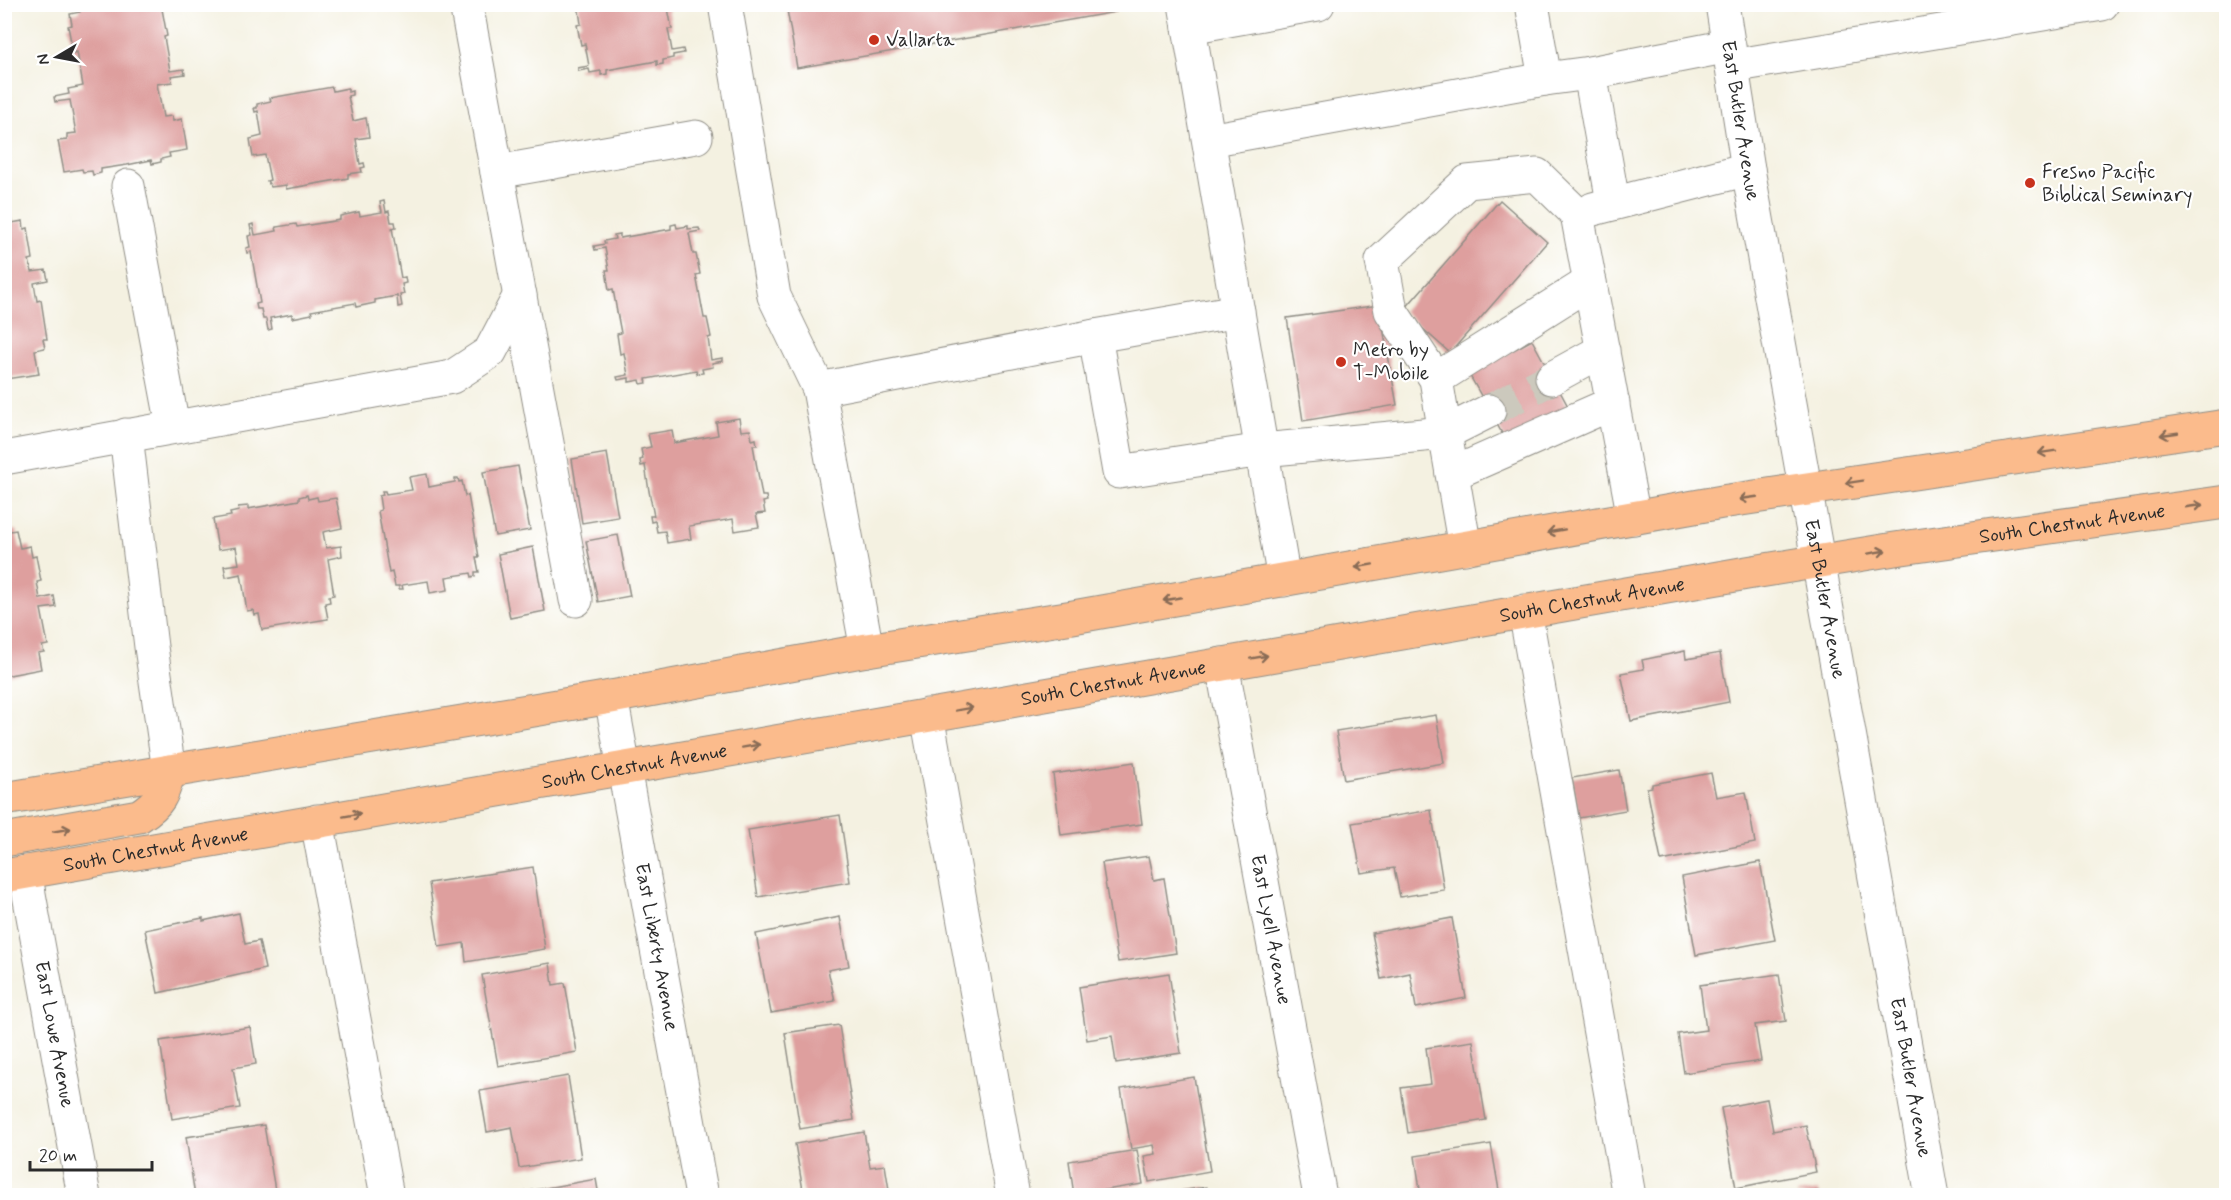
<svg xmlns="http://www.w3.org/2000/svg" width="2231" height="1200" font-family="Mynerve,sans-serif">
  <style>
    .building { fill: #de9f9e }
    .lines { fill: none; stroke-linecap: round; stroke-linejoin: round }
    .minor-tunnel { stroke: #ccc9bd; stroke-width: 33; stroke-dasharray: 33 16; stroke-linecap: butt }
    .minor-casing { stroke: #908e86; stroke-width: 35 }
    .major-casing { stroke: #908e86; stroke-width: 35 }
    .minor { stroke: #fff; stroke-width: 33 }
    .major { stroke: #fbbb8c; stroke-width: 33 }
    .oneway { stroke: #896c57 }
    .poi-dot { fill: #c8321e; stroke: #fff; stroke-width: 2 }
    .labels { text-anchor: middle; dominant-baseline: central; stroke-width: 4.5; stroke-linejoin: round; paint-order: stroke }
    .poi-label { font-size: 20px; fill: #2b2b2b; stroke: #fff; text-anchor: start }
    .street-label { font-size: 20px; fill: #2b2b2b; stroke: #fff }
  </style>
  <rect width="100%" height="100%" fill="#fff"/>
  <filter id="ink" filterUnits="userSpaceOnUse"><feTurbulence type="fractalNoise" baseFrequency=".0167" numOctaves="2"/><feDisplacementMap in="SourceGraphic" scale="12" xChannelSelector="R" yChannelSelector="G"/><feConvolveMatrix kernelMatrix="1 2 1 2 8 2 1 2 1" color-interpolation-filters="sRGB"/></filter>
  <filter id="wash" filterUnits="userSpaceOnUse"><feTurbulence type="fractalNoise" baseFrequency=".008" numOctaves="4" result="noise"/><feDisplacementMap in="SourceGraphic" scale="24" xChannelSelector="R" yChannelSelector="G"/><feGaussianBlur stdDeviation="1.35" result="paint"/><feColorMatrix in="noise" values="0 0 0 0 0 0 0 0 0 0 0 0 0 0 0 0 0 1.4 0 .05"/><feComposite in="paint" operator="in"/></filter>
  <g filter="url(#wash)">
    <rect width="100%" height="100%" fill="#f4f1e1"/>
    <g id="blocks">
      <g class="building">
        <path d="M79,4H158L159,9H162L167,36L164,37L170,71L184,69L185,74L171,76L172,82L157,84L163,117L172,116L173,121L182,119L187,150L169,153L170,157L161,159V162L152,164L151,160L127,165L101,169V173L93,175L92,171L83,172L82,169L64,172L58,141L67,140V134L76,133L70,100L55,102L54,97L69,94L68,89L83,86L77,52L73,53L68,26L72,25L70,14L80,12Z"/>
        <path d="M578,4H664L665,9L668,8L672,29H668L672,51L683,49L684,53L673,55V58L663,60V64L657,65V61L607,70V74L601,75V71L590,73L589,69L578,71V68L589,66L585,44L581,45L577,25L581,24Z"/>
        <path d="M786,4H1114L1116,12L797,68Z"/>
        <path d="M332,87L333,91L348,88V92L352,91V95L348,96L353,121L366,118L369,137L356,139L360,164L364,163L365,167L361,168L362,172L348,174V178L286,189V185L271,187L267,181L270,180L265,155L253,157L250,139L262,136L258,111L255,112L254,108H257V104L271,101L270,98Z"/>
        <path d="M1500,200L1547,242L1450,353L1403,311Z"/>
        <path d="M384,201L386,212L389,211L391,222H395L396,227L392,228L401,278L405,277L406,283L402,284L404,294L400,295L402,306L398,307L397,296L375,300V303L356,307L355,303L311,311L312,314L292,318V314L270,318L272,329L268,330L266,319H263L261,309H257L256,304L260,303L251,252L247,253L246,248L250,247L248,236L252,235L250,225L253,224L255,235L277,231L276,227L296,224L297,227L340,220V216L359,212L360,216L382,212L380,202Z"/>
        <path d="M9,207L12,223L23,221L24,229L28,228L33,259L29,260L32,272L46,270L48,280L34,283L37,301L41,300L47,339H43L45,348L35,350L39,374L6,379L4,208Z"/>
        <path d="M676,224L677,228L688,226V229L699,228L700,231L689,233L693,254H696L700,274L696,275L704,318H707L711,337L708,338L711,360L723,358V361L712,363L713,367L702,369L703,373L697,374L696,370L646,379L647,383L641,384L640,380L629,382V378L618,380L617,377L628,375L624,353L620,354L617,334L621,333L617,312L613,289L609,290L606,270H609L605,248L595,250L594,246L605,244L604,241L615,239L614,235L620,234V238L671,229V225Z"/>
        <path d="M1379,305L1397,405L1303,421L1287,318Z"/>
        <path d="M1532,340L1570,410L1508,444L1469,374Z"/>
        <path d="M739,418L741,431L750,430L752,440L756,439L757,445H753L762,496H766L767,501L763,502L765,513L756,514L759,527L735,531L733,519L689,526L691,539L667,543L665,531L657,532L655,521L651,522L650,516H654L649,491L645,465L641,466L640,460L643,459L641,449L651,447L648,434L672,430L674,443L718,435L716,422Z"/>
        <path d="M607,453L618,517L582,523L572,459Z"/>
        <path d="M518,466L530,530L495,536L483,472Z"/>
        <path d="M427,474L429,487L455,482V478H458L459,482L462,481L465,496L468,495L479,557H476L479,572H475V576L472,577L471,573L446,577L448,590L430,593L428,581L402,585L403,589H399V586H395L392,572L389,573L378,511L381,510L379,496L383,495L382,491H385L386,494L412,490L409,477Z"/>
        <path d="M307,495L308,499L317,497L318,501L336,498L342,528L323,532L326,548L341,546L342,556L328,559L334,595L329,596L330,602L325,603L328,619L262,630L259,614L254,615L253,610L247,611L241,574L226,577L224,566L239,564L236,547L218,550L213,519L231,516L230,513L239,511L238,507L248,506V509L299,500V497Z"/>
        <path d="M16,530L20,548L30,546L32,557L36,556L41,581L37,582L40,599L54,596L56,607L41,609L48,645L42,646L44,652L38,653L41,669L4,676V532Z"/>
        <path d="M618,535L630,596L598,602L586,541Z"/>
        <path d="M533,547L545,611L510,618L498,554Z"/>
        <path d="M1685,651L1686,659L1720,653L1729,702L1631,721L1621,673L1644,669L1642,660Z"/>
        <path d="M1436,715L1444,763L1344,780L1336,731Z"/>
        <path d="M1134,762L1142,824L1061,835L1053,774Z"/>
        <path d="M1619,770L1626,810L1579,818L1572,778Z"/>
        <path d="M1711,773L1716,797L1746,792L1755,843L1661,861L1647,788L1652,787V784Z"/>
        <path d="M1431,810L1444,890L1400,897L1394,868L1361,873L1352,823Z"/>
        <path d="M840,815L850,882L758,897L748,830Z"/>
        <path d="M1149,856L1154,880L1164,878L1176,953L1118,962L1102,863Z"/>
        <path d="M1760,862L1775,940L1696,955L1682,877Z"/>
        <path d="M533,867L545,949L466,962L464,943L439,947L429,883Z"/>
        <path d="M239,913L245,944L259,941L265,969L158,993L145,930L203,918V921Z"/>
        <path d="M840,917L849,966L828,970L835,1001L771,1013L756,934Z"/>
        <path d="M1452,918L1466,998L1416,1008L1410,973L1381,979L1372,933Z"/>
        <path d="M550,963L553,985L565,983L577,1052L498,1066L482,975Z"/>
        <path d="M1169,973L1181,1053L1116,1063L1112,1036L1087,1040L1079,987Z"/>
        <path d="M1779,974L1786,1021L1755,1025L1761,1061L1684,1073L1678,1034L1706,1030L1700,985Z"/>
        <path d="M839,1025L854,1120L800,1129L785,1033Z"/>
        <path d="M250,1027L256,1064L233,1068L240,1108L172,1119L160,1041Z"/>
        <path d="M1473,1041L1486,1120L1408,1133L1401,1088L1431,1084L1426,1048Z"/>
        <path d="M568,1076L581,1158L519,1168L512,1127L487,1132L480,1091Z"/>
        <path d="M1194,1077L1210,1171L1149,1182L1144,1156L1156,1154L1154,1145L1131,1149L1121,1089Z"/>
        <path d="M1767,1099L1773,1131L1806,1125L1816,1172L1736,1188L1721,1108Z"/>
        <path d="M264,1125L276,1196H195L186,1137Z"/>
        <path d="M864,1132L870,1167L885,1165L890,1196H804L795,1144Z"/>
        <path d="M1491,1144L1500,1196H1421L1415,1156Z"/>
        <path d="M1137,1150L1143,1184L1074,1195L1069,1161Z"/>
        <path d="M596,1179L599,1196H518V1193Z"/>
        <path d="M1206,1187L1207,1196H1159V1194Z"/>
        <path d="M1818,1191L1819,1196H1797V1194Z"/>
      </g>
    </g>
  </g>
  <g filter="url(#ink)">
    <use href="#blocks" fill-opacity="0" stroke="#908e86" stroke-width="1.5"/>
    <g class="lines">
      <path class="minor-tunnel" d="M1489,411L1552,378"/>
      <g class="minor-casing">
        <g id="minor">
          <path d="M466,4L576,600"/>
          <path d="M725,4L774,296L819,389"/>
          <path d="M1185,4L1284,580"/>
          <path d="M1532,4L1545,79"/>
          <path id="s1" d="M1722,4L1748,169L1932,1196"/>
          <path d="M1189,27L1318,4"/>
          <path d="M1732,66L2102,4"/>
          <path d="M1209,140L1545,79L1590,73"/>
          <path d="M497,172L696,137"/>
          <path d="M128,186L173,426"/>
          <path d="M1613,202L1590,73L1729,46"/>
          <path d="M1593,209L1748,169"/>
          <path d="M1095,336L1238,311"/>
          <path d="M1552,378L1603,350"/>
          <path d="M1436,379L1590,282"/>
          <path d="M1489,411L1445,433L1436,379L1391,311L1382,261L1467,182L1537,175L1577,214L1634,518"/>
          <path d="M126,435L151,647L169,771"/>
          <path d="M4,458L452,377L490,352L520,295"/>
          <path d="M1452,474L1613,403"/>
          <path d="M1525,611L1629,1196"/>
          <path d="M867,650L819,389L1095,336L1119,472L1262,450L1445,433L1465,548"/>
          <path id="s2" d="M1222,664L1320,1196"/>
          <path id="s3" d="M611,697L702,1196"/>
          <path d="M927,715L1013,1196"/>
          <path d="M317,821L387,1196"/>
          <path id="s4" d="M25,872L84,1196"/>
        </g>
      </g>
      <g class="major-casing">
        <g id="major">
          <path d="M4,799L611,697L867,650L1073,617L1728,501L2226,426"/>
          <path d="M4,840L139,816C160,803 163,794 169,771"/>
          <path id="s5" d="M4,876L1747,573L1895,549L2226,502"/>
        </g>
      </g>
      <use href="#minor" class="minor"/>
      <use href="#major" class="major"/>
    </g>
    <defs><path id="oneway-shaft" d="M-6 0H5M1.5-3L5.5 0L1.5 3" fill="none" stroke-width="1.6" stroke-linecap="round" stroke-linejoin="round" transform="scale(1.5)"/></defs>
    <g class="oneway">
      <use href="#oneway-shaft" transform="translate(2169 434) rotate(172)"/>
      <use href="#oneway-shaft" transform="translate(2047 452) rotate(171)"/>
      <use href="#oneway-shaft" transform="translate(1854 482) rotate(171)"/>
      <use href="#oneway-shaft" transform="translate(1748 498) rotate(172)"/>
      <use href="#oneway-shaft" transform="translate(2194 506) rotate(-8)"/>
      <use href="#oneway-shaft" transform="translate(1556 531) rotate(170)"/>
      <use href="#oneway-shaft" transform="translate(1877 552) rotate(-10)"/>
      <use href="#oneway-shaft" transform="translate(1364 566) rotate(170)"/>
      <use href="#oneway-shaft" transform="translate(1172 599) rotate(170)"/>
      <use href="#oneway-shaft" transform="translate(1259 657) rotate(-10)"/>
      <use href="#oneway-shaft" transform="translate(964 709) rotate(-10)"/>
      <use href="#oneway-shaft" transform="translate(751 746) rotate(-10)"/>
      <use href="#oneway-shaft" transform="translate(352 815) rotate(-10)"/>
      <use href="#oneway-shaft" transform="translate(62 830) rotate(-10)"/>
    </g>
  </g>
  <g class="poi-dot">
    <circle cx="874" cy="40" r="6"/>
    <circle cx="2030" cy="183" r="6"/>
    <circle cx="1341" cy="362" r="6"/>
  </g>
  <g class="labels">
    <g class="poi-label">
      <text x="886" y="40">Vallarta</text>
      <text x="2042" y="172">Fresno Pacific<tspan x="2042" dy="23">Biblical Seminary</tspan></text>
      <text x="1353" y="350">Metro by<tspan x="1353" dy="23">T-Mobile</tspan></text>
    </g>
    <g class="street-label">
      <text stroke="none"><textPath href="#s1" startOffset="118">East Butler Avenue</textPath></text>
      <text stroke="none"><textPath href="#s5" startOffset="2098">South Chestnut Avenue</textPath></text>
      <text stroke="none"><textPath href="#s5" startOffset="1612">South Chestnut Avenue</textPath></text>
      <text stroke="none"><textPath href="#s1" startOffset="604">East Butler Avenue</textPath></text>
      <text stroke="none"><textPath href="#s5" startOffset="1126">South Chestnut Avenue</textPath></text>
      <text stroke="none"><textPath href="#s5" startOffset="640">South Chestnut Avenue</textPath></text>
      <text stroke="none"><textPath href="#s5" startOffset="154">South Chestnut Avenue</textPath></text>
      <text stroke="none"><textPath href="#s2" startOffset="270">East Lyell Avenue</textPath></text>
      <text stroke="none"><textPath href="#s3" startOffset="254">East Liberty Avenue</textPath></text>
      <text stroke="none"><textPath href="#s4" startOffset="165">East Lowe Avenue</textPath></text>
      <text stroke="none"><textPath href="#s1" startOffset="1090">East Butler Avenue</textPath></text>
    </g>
  </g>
  <rect width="2231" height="1200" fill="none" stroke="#fff" stroke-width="24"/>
  <g transform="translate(57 57) rotate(260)" stroke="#ffffff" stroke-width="4.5" paint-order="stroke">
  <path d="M0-4.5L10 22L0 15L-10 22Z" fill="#2b2b2b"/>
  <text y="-9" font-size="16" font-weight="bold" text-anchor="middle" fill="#2b2b2b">N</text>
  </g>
  <path d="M30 1161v9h122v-9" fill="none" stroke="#2b2b2b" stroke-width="3"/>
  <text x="39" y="1161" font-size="18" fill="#2b2b2b" stroke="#ffffff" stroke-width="4.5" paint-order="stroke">20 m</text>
</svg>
